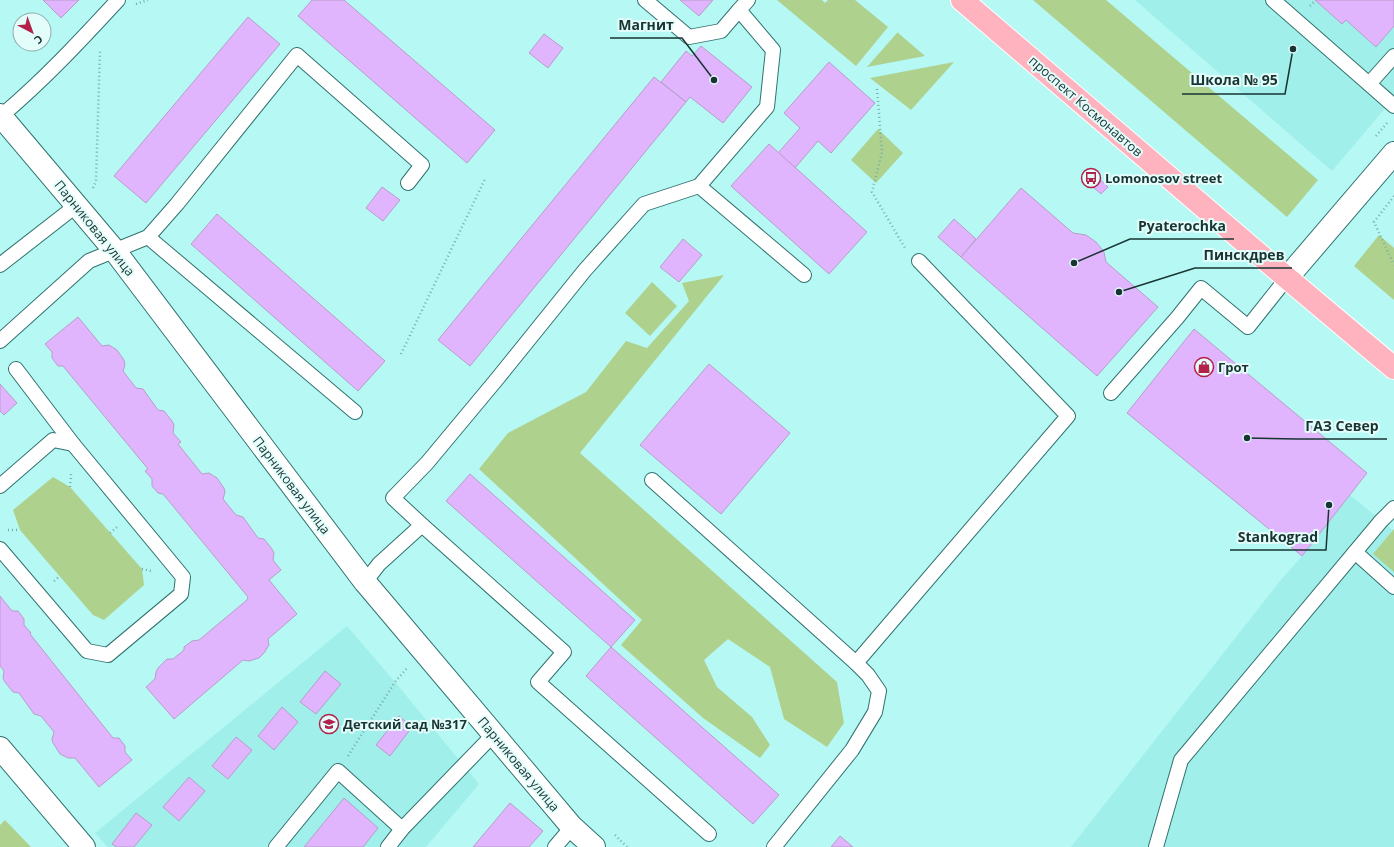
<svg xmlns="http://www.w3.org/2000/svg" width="1394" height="847" font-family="'Open Sans',sans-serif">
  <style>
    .built { fill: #a1efea }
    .green { fill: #aed28e }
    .building { fill: #e0b5fd; stroke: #b79ec8 }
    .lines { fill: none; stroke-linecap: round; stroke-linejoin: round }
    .lane-casing { stroke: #31726f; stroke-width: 16 }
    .street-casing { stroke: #31726f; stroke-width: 24 }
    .primary-casing { stroke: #fff; stroke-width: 24 }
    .path { stroke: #7aadaa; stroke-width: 2.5; stroke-dasharray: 1 3; stroke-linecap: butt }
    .lane { stroke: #fff; stroke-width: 14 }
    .street { stroke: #fff; stroke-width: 22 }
    .primary { stroke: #feb3bf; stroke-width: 22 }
    .labels { text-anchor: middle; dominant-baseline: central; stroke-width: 4; stroke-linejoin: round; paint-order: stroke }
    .street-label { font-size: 13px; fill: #193433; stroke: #e3fdfb }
    .poi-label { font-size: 13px; font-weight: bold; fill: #193433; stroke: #e3fdfb; text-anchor: start }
    .leader { fill: none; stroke: #193433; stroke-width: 1.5 }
    .callout-dot { fill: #193433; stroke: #e3fdfb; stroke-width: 1.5 }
    .callout-label { font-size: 14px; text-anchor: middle; font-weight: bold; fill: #193433; stroke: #e3fdfb; stroke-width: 4; stroke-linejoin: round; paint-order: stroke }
  </style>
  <rect width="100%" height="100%" fill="#b6f8f4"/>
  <g class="built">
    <path d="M1135,0H1394V98L1332,171Z"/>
    <path d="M1350,495L1394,531V847H1071L1280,581L1302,556Z"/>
    <path d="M347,626L395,682L479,784L426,847H108L95,833Z"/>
  </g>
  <g class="green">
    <path d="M777,0H822L825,3L828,0H855L888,27L856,66Z"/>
    <path d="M1033,0H1106L1318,180L1287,217Z"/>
    <path d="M897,32L925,56L867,67L897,33Z"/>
    <path d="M954,62L911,110L870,78Z"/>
    <path d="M878,129L903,153L876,183L851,160Z"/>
    <path d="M1379,235L1394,248V300L1354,266Z"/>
    <path d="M724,275L580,453L837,682L844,723L827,747L784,719L770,667L728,639L704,660L717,687L752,717L770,745L760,758L703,718L621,645L642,620L479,469L508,433L586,392L626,341L647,348L689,301L682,283Z"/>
    <path d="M652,282L677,306L650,336L625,313Z"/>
    <path d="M53,477L70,487L142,569L144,585L104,620L93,615L20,530L13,510Z"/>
    <path d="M1394,529V572L1373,554Z"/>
    <path d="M5,820L31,847H0V825Z"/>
  </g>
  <g class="building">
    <path d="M43,0H79L61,18Z"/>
    <path d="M312,0H344L495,130L467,163L298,16Z"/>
    <path d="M680,0H713L699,16Z"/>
    <path d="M1315,0H1394V26L1376,47L1346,20L1342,24Z"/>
    <path d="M248,17L280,44L146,203L114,176Z"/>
    <path d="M544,34L563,48L548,68L529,53Z"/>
    <path d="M701,46L752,87L723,123L690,97L686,102L661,82L686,51L692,56Z"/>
    <path d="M829,62L875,103L831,153L818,141L795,168L778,153L800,128L784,113Z"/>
    <path d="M654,77L686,102L470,366L438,340Z"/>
    <path d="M769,144L867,232L829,274L731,186Z"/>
    <path d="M1091,171L1108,187L1101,194L1084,179Z"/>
    <path d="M382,187L400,200L383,221L366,208Z"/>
    <path d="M1021,188L1073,233L1086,235L1096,242L1104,252L1106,262L1158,307L1097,376L961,257Z"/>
    <path d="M217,214L385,361L358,391L191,244Z"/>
    <path d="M954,219L976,239L961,257L938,237Z"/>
    <path d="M683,239L702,255L679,282L660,267Z"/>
    <path d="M78,317L102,346L109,345L117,350L124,360L125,365L123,371L136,388L143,389L158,410L164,411L172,421L174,425L173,433L181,442L178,444L202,474L209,473L217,478L224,488L225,492L223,499L236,515L243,517L258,538L264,539L272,549L274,553L273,560L281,570L269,580L297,614L268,639L269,645L264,653L259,658L249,661L243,660L174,719L146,687L155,679L156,672L158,668L167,659H173L184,650V647L192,641L199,640L247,600L248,597L163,494L158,493L152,486V479L145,471L148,469L63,366H58L52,358V352L45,344Z"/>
    <path d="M1194,329L1367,473L1302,556L1127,413Z"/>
    <path d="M709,364L790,433L721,514L640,445Z"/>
    <path d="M0,384L17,403L4,415L0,411Z"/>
    <path d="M470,474L635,620L611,647L446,501Z"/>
    <path d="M0,596L12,611H18L24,619V625L31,633L30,634L113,738H119L125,746V752L132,760L99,787L75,758H68L60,754L53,743L52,739L54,732L41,716L34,714L19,693L13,692L5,682L3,678L4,671L0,666Z"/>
    <path d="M611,647L779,795L753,824L586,676Z"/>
    <path d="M325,671L341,684L316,714L300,702Z"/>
    <path d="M282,707L298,722L274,750L258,736Z"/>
    <path d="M399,716L412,727L390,756L376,745Z"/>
    <path d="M236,737L252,750L228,779L212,766Z"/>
    <path d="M189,777L205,791L179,821L163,807Z"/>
    <path d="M344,798L378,828L363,847H304Z"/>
    <path d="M510,803L543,831L529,847H473Z"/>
    <path d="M136,813L152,825L134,847H117L112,844Z"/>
    <path d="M840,836L853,847H831Z"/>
  </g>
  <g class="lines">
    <g class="lane-casing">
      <g id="lane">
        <path d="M645,0L689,37L721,31L739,10"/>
        <path d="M1273,0L1369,84"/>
        <path d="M1394,56L1369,84L1394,106"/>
        <path d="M1,116C43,81 81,40 118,0"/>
        <path d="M699,186L804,275"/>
        <path d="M148,237L355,412"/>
        <path d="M0,265L77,205"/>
        <path d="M0,341L89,261L148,237L177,204L297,55L422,165L408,183"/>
        <path d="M1111,393L1177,318L1201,288L1248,327L1287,278"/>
        <path d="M652,480L856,663"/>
        <path d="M0,486L53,440L73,444"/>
        <path d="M0,549L87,651L108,655L181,594L183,577L73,444L16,369"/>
        <path d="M1355,552L1394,587"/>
        <path d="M365,582L379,564L422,525"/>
        <path d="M709,834L538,682L564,652L422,525L393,498L427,463L497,379L585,270L644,204L699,186L767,107L773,50L739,10L748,0"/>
        <path d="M276,847L338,771L402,829"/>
        <path d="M388,847L402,829L494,734"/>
        <path d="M555,847L572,827"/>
        <path d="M774,847L852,750L875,712L879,691L868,675L856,663L1068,416L919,261"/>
        <path d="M1156,847L1181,760L1381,521L1394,508"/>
      </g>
    </g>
    <g class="street-casing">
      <g id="street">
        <path d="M0,115L115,251L365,582L572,827L594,847"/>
        <path d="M1287,278L1394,153"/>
        <path d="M0,748L84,847"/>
      </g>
    </g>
    <g class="primary-casing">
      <path id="primary" d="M962,0L1268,262L1394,368"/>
    </g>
    <g class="path">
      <path d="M136,4L148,0"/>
      <path d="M1310,6L1315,1"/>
      <path d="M877,89L882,152L872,192L905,248"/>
      <path d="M1376,136L1387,123"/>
      <path d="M93,188L96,181L100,50"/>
      <path d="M1394,196L1374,222L1394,265"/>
      <path d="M401,354L485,179"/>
      <path d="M70,487L71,474"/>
      <path d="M8,530H20"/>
      <path d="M110,533L117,527"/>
      <path d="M142,569L151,571"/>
      <path d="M54,581L60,576"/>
      <path d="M348,756L395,682L407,668"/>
      <path d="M615,835L627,847"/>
    </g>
    <use href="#lane" class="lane"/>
    <use href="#street" class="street"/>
    <use href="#primary" class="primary"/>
  </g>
  <defs>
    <g id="bus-ring" transform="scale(1)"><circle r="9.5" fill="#e3fdfb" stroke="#b22149" stroke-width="1.5"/><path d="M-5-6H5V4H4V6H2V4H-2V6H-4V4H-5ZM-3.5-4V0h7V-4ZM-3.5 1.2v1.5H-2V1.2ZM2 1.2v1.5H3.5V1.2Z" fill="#b22149"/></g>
    <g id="shop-ring" transform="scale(1)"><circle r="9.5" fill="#e3fdfb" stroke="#b22149" stroke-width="1.5"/><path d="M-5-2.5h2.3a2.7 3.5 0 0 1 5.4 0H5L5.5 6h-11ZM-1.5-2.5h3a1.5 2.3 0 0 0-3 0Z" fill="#b22149"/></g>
    <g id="school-ring" transform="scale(1)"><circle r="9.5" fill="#e3fdfb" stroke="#b22149" stroke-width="1.5"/><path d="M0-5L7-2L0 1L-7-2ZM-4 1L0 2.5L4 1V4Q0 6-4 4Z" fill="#b22149"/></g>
  </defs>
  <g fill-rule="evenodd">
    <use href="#bus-ring" x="1091" y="178"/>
    <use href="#shop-ring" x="1204" y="367"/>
    <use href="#school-ring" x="329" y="724"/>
  </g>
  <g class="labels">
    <g class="street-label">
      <text transform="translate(1086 106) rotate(41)">проспект Космонавтов</text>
      <text transform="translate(95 228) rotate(51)">Парниковая улица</text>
      <text transform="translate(292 485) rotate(53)">Парниковая улица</text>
      <text transform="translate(519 764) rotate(50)">Парниковая улица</text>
    </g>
    <g class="poi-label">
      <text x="1105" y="178">Lomonosov street</text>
      <text x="1218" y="367">Грот</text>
      <text x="343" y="724">Детский сад №317</text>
    </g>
  </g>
  <path class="leader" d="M714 80L682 38H610M1293 49L1285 94H1182M1074 263L1130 239H1234M1119 292L1195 268H1292M1247 438L1297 439H1387M1329 505L1326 550H1230"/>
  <g class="callout-dot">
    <circle cx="714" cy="80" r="4"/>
    <circle cx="1293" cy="49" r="4"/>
    <circle cx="1074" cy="263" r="4"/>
    <circle cx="1119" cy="292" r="4"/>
    <circle cx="1247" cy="438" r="4"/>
    <circle cx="1329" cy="505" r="4"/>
  </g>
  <g class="callout-label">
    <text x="646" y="30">Магнит</text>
    <text x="1234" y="85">Школа № 95</text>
    <text x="1182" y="231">Pyaterochka</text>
    <text x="1244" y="260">Пинскдрев</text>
    <text x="1342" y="431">ГАЗ Север</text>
    <text x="1278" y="542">Stankograd</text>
  </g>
  <g transform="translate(32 32) rotate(139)"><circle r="19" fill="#e3fdfb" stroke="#92adab"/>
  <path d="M0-3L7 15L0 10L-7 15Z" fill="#b22149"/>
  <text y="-6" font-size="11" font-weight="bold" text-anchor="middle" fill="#193433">С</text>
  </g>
</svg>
